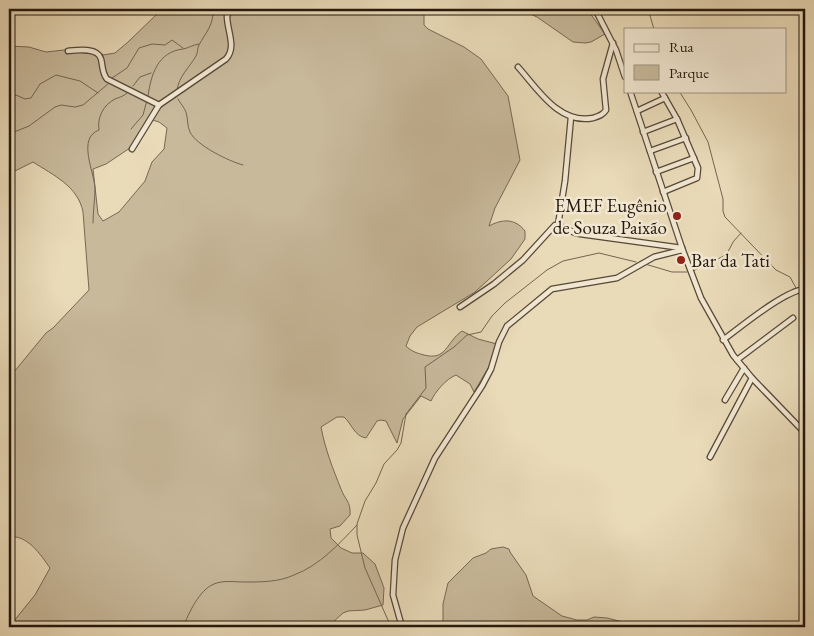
<svg xmlns="http://www.w3.org/2000/svg" width="814" height="636" font-family="'EB Garamond',serif">
  <style>
    .green { fill: #c8b99b; stroke: #766854; fill-rule: evenodd }
    .lines { fill: none; stroke-linecap: round; stroke-linejoin: round }
    .stream { stroke: #726551; stroke-width: 1 }
    .minor-casing { stroke: #564838; stroke-width: 7 }
    .minor { stroke: #f1e7d1; stroke-width: 4.5 }
    .poi-dot { fill: #8f2418; stroke: #f1e7d1; stroke-width: 2 }
    .labels { text-anchor: middle; dominant-baseline: central; stroke-width: 5; stroke-linejoin: round; paint-order: stroke }
    .poi-label { font-size: 19px; fill: #25180e; stroke: #f1e7d1; text-anchor: end }
  </style>
  <rect width="100%" height="100%" fill="#e9dab8"/>
  <filter id="stains"><feTurbulence type="fractalNoise" baseFrequency=".004" numOctaves="4"/><feColorMatrix values="0 0 0 0 .2 0 0 0 0 .09 0 0 0 0 .02 0 0 0 .5 -.17"/></filter>
  <radialGradient id="worn" r=".72"><stop offset=".6" stop-color="#630" stop-opacity="0"/><stop offset="1" stop-color="#630" stop-opacity=".3"/></radialGradient>
  <g class="green">
    <path d="M160,9H426L424,15V25L428,29L464,47L481,59L508,96L520,160L495,208L489,226C502,219 515,218 525,231V239L511,259L475,292L417,327L410,336L406,346C411,351 416,353 424,355C447,361 446,342 462,331L478,339L497,344L490,365L474,392L470,384L456,375C446,379 435,392 431,401L421,396L403,419L397,443L386,421L381,420L377,421L366,438C354,436 352,424 344,417H337L321,427C325,449 333,469 341,489C345,500 351,501 350,515L340,526L330,529L331,538L341,548L352,553H363L375,564L384,588L383,605L365,610L348,611L343,613L332,623L324,627H9L35,595L50,568C41,555 27,534 9,537V378L46,333L53,328L89,290L83,212C78,186 53,175 33,162L9,174V46L29,47L46,52L82,48L103,55L115,53L128,42L156,15ZM149,119L159,122L167,128L164,149L152,162L145,181L119,212L103,221L98,214L93,169L106,164L133,146Z"/>
    <path d="M519,9H587L605,34L591,42L585,43L573,42L537,17Z"/>
    <path d="M503,547L509,549L510,552L526,575L533,596L562,616L577,620H587L594,617L607,618L623,622L631,627H443V604L448,583L473,558L486,553L491,549Z"/>
  </g>
  <g class="lines">
    <g class="stream">
      <path d="M648,9L654,29"/>
      <path d="M112,78L127,68L139,48L152,44L165,45L172,40L183,48"/>
      <path d="M133,86L140,77L151,73"/>
      <path d="M177,90C179,76 189,68 196,56C198,53 197,48 199,45C206,32 214,25 213,9"/>
      <path d="M679,91L691,110L708,142L723,199V211L725,217L776,270L790,277L796,288"/>
      <path d="M148,96C151,74 158,52 183,49C189,48 192,45 199,44"/>
      <path d="M178,99C180,103 184,107 186,112C188,118 187,126 190,132C196,145 228,161 243,165"/>
      <path d="M9,101L16,95L25,99L31,98L40,84L56,75L80,81L98,93"/>
      <path d="M131,129L143,115L147,100"/>
      <path d="M9,134L29,126L55,107L61,105L75,107L83,105L108,84"/>
      <path d="M93,223C93,211 95,199 95,188C94,171 77,138 99,130C97,118 103,105 115,99C120,97 125,96 129,91"/>
      <path d="M645,264L672,272H687"/>
      <path d="M693,271L722,257L729,250L733,242L741,233"/>
      <path d="M798,292L805,300"/>
      <path d="M183,627C189,613 199,590 214,584C223,580 235,582 245,582C262,582 279,582 294,575C320,565 338,545 357,525"/>
      <path d="M391,627L365,568L357,535V524L365,501L376,483L384,464L397,450L401,443L406,414L426,388L425,367L454,347L467,335L481,332L492,316L505,303L547,270L563,261L599,253L636,262"/>
    </g>
    <g class="minor-casing">
      <g id="minor">
        <path d="M595,9L616,50L625,77"/>
        <path d="M68,51C77,50 98,47 101,59C103,67 102,73 107,79L159,105"/>
        <path d="M518,67C537,88 559,125 593,118C599,116 603,115 606,110L603,79L613,43"/>
        <path d="M630,91L682,248L701,298L733,355L752,378L805,433"/>
        <path d="M661,91L677,119L698,168L697,178L663,192"/>
        <path d="M637,111L665,98"/>
        <path d="M643,132L677,119"/>
        <path d="M132,149L159,105L226,59C237,47 227,31 227,16L231,9"/>
        <path d="M650,151L686,138"/>
        <path d="M656,172L694,158"/>
        <path d="M558,225L565,181L571,117"/>
        <path d="M460,307L494,284L523,260L555,225C562,225 571,233 580,234L682,248"/>
        <path d="M723,340C742,326 784,291 805,289"/>
        <path d="M737,360L793,318"/>
        <path d="M725,400L744,368"/>
        <path d="M710,457L752,378"/>
        <path d="M402,627L393,595L395,560L403,528L435,458L482,386L491,369L499,342L507,326L552,289L617,278L654,257L682,250"/>
      </g>
    </g>
    <use href="#minor" class="minor"/>
  </g>
  <g class="poi-dot">
    <circle cx="677" cy="216" r="5"/>
    <circle cx="681" cy="260" r="5"/>
  </g>
  <g class="labels">
    <g class="poi-label">
      <text x="667" y="205">EMEF Eugênio<tspan x="667" dy="22">de Souza Paixão</tspan></text>
      <text x="691" y="260" text-anchor="start">Bar da Tati</text>
    </g>
  </g>
  <rect width="814" height="636" fill="none" stroke="#e9dab8" stroke-width="30"/>
  <rect x="10" y="10" width="794" height="616" fill="none" stroke="#25180e" stroke-width="2.5"/>
  <rect x="15" y="15" width="784" height="606" fill="none" stroke="#25180e"/>
  <rect x="624" y="28" width="162" height="65" fill="#f1e7d1" stroke="#9f9483"/>
  <rect x="634" y="44" width="25" height="8" fill="#f1e7d1" stroke="#9f9483"/>
  <text x="669" y="52" font-size="15" fill="#25180e">Rua</text>
  <rect x="634" y="65" width="25" height="15" fill="#c8b99b" stroke="#9f9483"/>
  <text x="669" y="78" font-size="15" fill="#25180e">Parque</text>
  <rect width="100%" height="100%" filter="url(#stains)"/>
  <rect width="100%" height="100%" fill="url(#worn)"/>
</svg>
